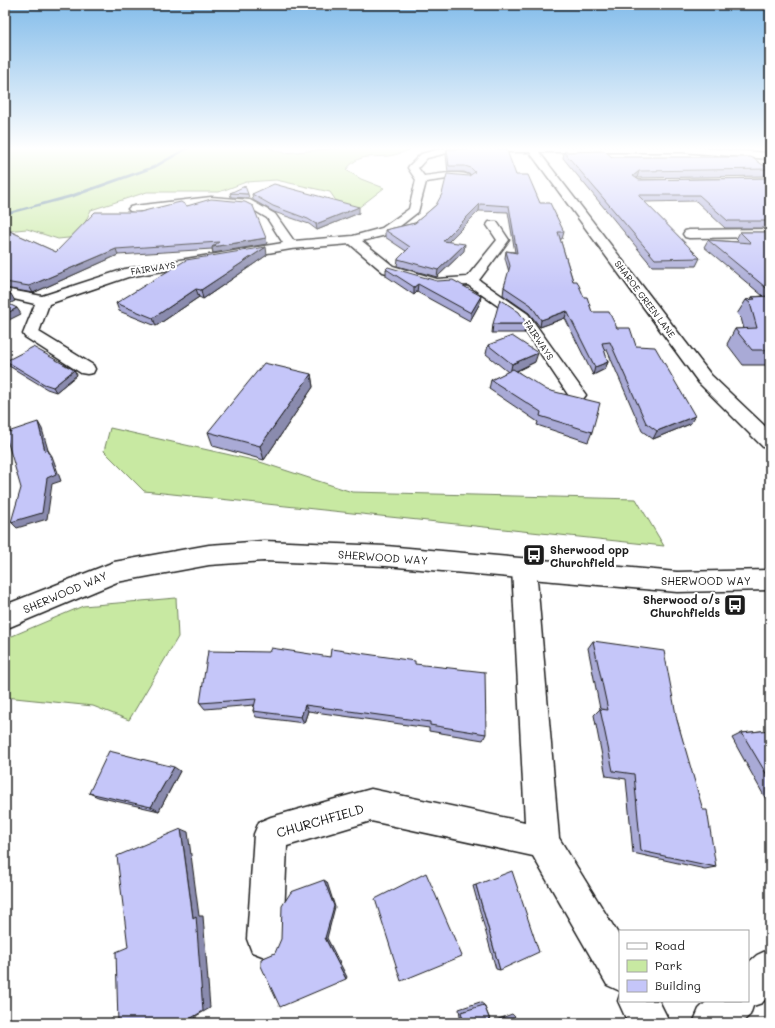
<svg xmlns="http://www.w3.org/2000/svg" width="775" height="1028" font-family="Mali,sans-serif">
  <style>
    .green { fill: #c8e9a2; stroke: #72825f }
    .lines { fill: none; stroke-linecap: round; stroke-linejoin: round }
    .stream { fill: #608399; fill-rule: evenodd }
    .minor-casing { stroke: #1c1c1c; stroke-width: 3 }
    .tertiary-casing { stroke: #1c1c1c; stroke-width: 3 }
    .minor { fill: #fff; fill-rule: evenodd }
    .tertiary { fill: #fff; fill-rule: evenodd }
    .wall { fill: #a9aad6; stroke: #1c1c1c }
    .shaded-wall { fill: #8a8bae; stroke: #1c1c1c }
    .building { fill: #c5c6f9; stroke: #1c1c1c }
    .labels { text-anchor: middle; dominant-baseline: central; stroke-width: 4; stroke-linejoin: round; paint-order: stroke }
    .far-street-label { font-size: 9px; fill: #1c1c1c; stroke: #fff }
    .poi-label { font-size: 11px; font-weight: bold; fill: #1c1c1c; stroke: #fff; text-anchor: start }
    .street-label { font-size: 11px; fill: #1c1c1c; stroke: #fff }
    .near-street-label { font-size: 13px; fill: #1c1c1c; stroke: #fff }
  </style>
  <rect width="100%" height="100%" fill="#fff"/>
  <filter id="ink" filterUnits="userSpaceOnUse"><feTurbulence type="fractalNoise" baseFrequency=".025" numOctaves="2"/><feDisplacementMap in="SourceGraphic" scale="8" xChannelSelector="R" yChannelSelector="G"/><feConvolveMatrix kernelMatrix="1 2 1 2 8 2 1 2 1" color-interpolation-filters="sRGB"/></filter>
  <g filter="url(#ink)">
    <g class="green">
      <path d="M5,147H266L284,153L354,147H418C408,150 398,155 388,156C369,158 359,153 346,170L361,179L384,188L358,208L339,205L330,192L276,180L246,182L219,192H147L91,210L78,237L58,239L27,229L5,231Z"/>
      <path d="M110,428L257,461L352,492L636,499L664,546L144,491L104,451Z"/>
      <path d="M176,598L178,637L129,720L93,706L5,697V639L83,606Z"/>
    </g>
    <g class="lines">
      <path class="stream" d="M187,147H192L155,168L74,197L5,215V213L70,195L153,166Z"/>
      <g class="minor-casing">
        <g id="minor">
          <path d="M448,147H535L537,149L532,152H451L427,158L418,168L424,176C435,175 465,169 473,178L468,181L447,179L426,182L418,212L390,234L362,241L393,266L437,279L467,277L497,240L487,225L489,222H497L509,240L479,280L528,314L586,395L583,399L577,401L571,399L518,320L468,285L437,287L383,272L350,244L291,249L128,277L49,304L39,332L93,365L95,369L93,373L87,374L81,373L25,337L23,334L35,304L5,297V289L42,296L125,269L283,243L267,218L247,206L211,203L134,212L130,211L128,209L130,207L134,206L211,197L250,200L275,214L294,241L353,236L382,228L409,209L416,180L408,168L409,166L421,154Z"/>
          <path d="M770,229V237L689,238L685,237L683,234L685,231L689,230Z"/>
          <path d="M524,558L532,561L536,568L559,838L620,937V991L607,985L533,856L371,821L287,846L283,939L278,952L265,957L252,952L247,939L254,834L259,822L271,817L371,789L525,822L512,568L516,561Z"/>
          <path d="M770,949V994L762,1003L753,1006L750,1015L741,1023H693L699,1009L707,1001H748V963L757,955Z"/>
          <path d="M620,995V1001H659L670,1023H628L618,1001Z"/>
        </g>
      </g>
      <g class="tertiary-casing">
        <g id="tertiary">
          <path d="M526,147H692L770,153V159L682,152H539L711,375L770,431V449L763,447L699,383Z"/>
          <path d="M264,541L386,546L677,572L770,570V590L677,592L386,566L264,561L209,565L117,582L5,629V605L114,562L209,545Z"/>
        </g>
      </g>
      <use href="#minor" class="minor"/>
      <use href="#tertiary" class="tertiary"/>
    </g>
    <g class="wall">
      <path d="M349,147H374L373,148Z"/>
      <path d="M447,149L516,175L564,232L562,239H560L573,281L584,297L592,312L617,328L636,346L690,424L653,439L642,431L607,350H604L608,362L605,369L593,375L565,318L540,327L529,313L503,295L504,287L509,272L505,258L506,251L515,252L508,212L479,211L448,241L464,251L437,277L397,266L398,259L406,251L385,237V230L415,223L471,175L464,172H448L446,155Z"/>
      <path d="M564,152L612,157L769,169L766,176L637,178H636L639,180L770,178V228H725L696,201L644,202L700,258L696,266H652L563,158Z"/>
      <path d="M230,193L248,194L249,198L231,197Z"/>
      <path d="M252,194L359,213L317,230L309,224L274,212L253,200Z"/>
      <path d="M187,206L266,238L267,244L213,253L212,249L118,255L33,293L5,288V229L56,252L140,212Z"/>
      <path d="M740,232H770V365H743L727,344L735,329H744L741,318L737,314L746,300L751,299L752,297L763,296L704,247L708,240L739,242L736,239Z"/>
      <path d="M267,255L203,299L199,297L156,326L119,311L116,303Z"/>
      <path d="M386,269L480,303L470,321L417,292L414,295L386,276Z"/>
      <path d="M493,324H527L525,333H492Z"/>
      <path d="M488,345L535,362L517,371L592,432L588,442L537,425L538,422L489,389L491,380L508,372L486,354Z"/>
      <path d="M6,361L74,370L77,375L56,392L47,389L9,366Z"/>
      <path d="M311,374L313,387L264,460L213,446L208,432Z"/>
      <path d="M593,641L677,720L716,867L705,869L633,853L626,779L606,776L594,715L600,709L588,648Z"/>
      <path d="M330,657L415,664L486,734L483,740L429,731V728L308,711L304,723L256,717L253,711L254,705L205,709L200,703Z"/>
      <path d="M770,730V803H768L732,738L742,733Z"/>
      <path d="M180,771L159,811L98,797L89,793Z"/>
      <path d="M476,885L500,970L496,969L473,886Z"/>
      <path d="M480,1002L484,1005L491,1022L512,1014L516,1018L518,1023H461L459,1009Z"/>
    </g>
    <g class="shaded-wall">
      <path d="M639,171L637,178L631,183L633,176Z"/>
      <path d="M480,204L479,211L442,248L443,241Z"/>
      <path d="M359,207V213L317,230L316,224Z"/>
      <path d="M266,238L267,244L213,253L212,247Z"/>
      <path d="M465,244L464,251L437,277L438,270Z"/>
      <path d="M266,247L267,255L203,299L201,290Z"/>
      <path d="M116,249L118,255L33,293L29,286Z"/>
      <path d="M418,284L417,292L414,295V287Z"/>
      <path d="M196,289L199,297L156,326L153,318Z"/>
      <path d="M11,294L15,301L5,306V297Z"/>
      <path d="M481,296L480,303L470,321L471,313Z"/>
      <path d="M17,308L21,314L5,322V314Z"/>
      <path d="M567,311L565,318L540,327L541,320Z"/>
      <path d="M526,324H527L525,333H524Z"/>
      <path d="M538,353L535,362L510,374L512,364Z"/>
      <path d="M608,362L605,369L593,375L595,367Z"/>
      <path d="M74,370L77,375L56,392L53,387Z"/>
      <path d="M311,374L313,387L264,460L260,446Z"/>
      <path d="M695,416L690,424L653,439L657,431Z"/>
      <path d="M38,422L42,429L50,457L45,451Z"/>
      <path d="M48,450L52,456L61,481L52,484L47,519L17,528L11,522Z"/>
      <path d="M305,705L308,711L304,723L301,717Z"/>
      <path d="M5,731L7,732L5,739Z"/>
      <path d="M174,767L180,771L159,811L151,807Z"/>
      <path d="M181,829L188,832L199,916H203L210,1008L196,1016V1023H188L193,918Z"/>
      <path d="M324,880L327,882L335,907L327,938L347,977L346,979L325,938Z"/>
    </g>
    <g class="building">
      <path d="M506,148L516,175H528L540,203H550L564,232H558L573,281H577L584,297H587L592,312H609L617,328H630L636,346L655,347L695,416L657,431L646,423L610,342L602,343L608,362L595,367L567,311L541,320L531,305L504,287L510,266L506,251L517,253L509,206L480,204L443,241L465,244L438,270L398,259L410,247L385,230L415,223L436,205L442,194L447,174L469,176L475,172L471,168L465,166H449L447,149Z"/>
      <path d="M605,151L612,157H751L769,169L639,171L633,176L639,180L770,178V221H728L699,195H638L700,258L655,259L564,152Z"/>
      <path d="M274,184L359,207L316,224L308,219L273,206L252,194Z"/>
      <path d="M245,186L248,194L230,193Z"/>
      <path d="M211,199L245,202L253,206L266,238L212,247L219,242L116,249L29,286L5,282V229L56,252L95,212H140L176,203L181,202L187,206Z"/>
      <path d="M740,232H770V291L708,240L751,243Z"/>
      <path d="M266,247L201,290L196,289L153,318L116,303L186,260Z"/>
      <path d="M388,267L437,281L453,280L481,296L471,313L418,284L414,287L386,269Z"/>
      <path d="M5,293L11,294L5,297Z"/>
      <path d="M770,296V350H752L735,329L757,328L750,303L746,300L755,299L752,297Z"/>
      <path d="M500,299L519,312L527,324H493Z"/>
      <path d="M5,302L17,308L5,314Z"/>
      <path d="M512,336L538,353L512,364L488,345Z"/>
      <path d="M33,347L74,370L53,387L44,384L6,361Z"/>
      <path d="M264,363L311,374L260,446L208,432Z"/>
      <path d="M513,369L547,390L600,403L592,432L540,416L541,412L491,380Z"/>
      <path d="M38,422L45,451L48,450L56,474L47,478L42,513L11,522L21,488L5,433Z"/>
      <path d="M593,641L664,651L677,720L703,810H707L716,867L641,851L634,774L613,771L600,709L608,710Z"/>
      <path d="M271,648L330,657L331,649L415,661V664L485,672L486,734L430,725V722L305,705L301,717L253,711L256,699L200,703L208,651L269,652Z"/>
      <path d="M770,730V780L742,733Z"/>
      <path d="M109,751L174,767L151,807L89,793Z"/>
      <path d="M181,829L193,918L196,916L203,1011L188,1020V1023H118L116,952L128,947L117,856Z"/>
      <path d="M512,871L539,952L500,970L476,885Z"/>
      <path d="M426,873L462,956L401,981L375,899Z"/>
      <path d="M324,880L334,906L325,938L346,979L280,1007L261,966V959L275,953L281,939L282,906L291,892Z"/>
      <path d="M484,1005L491,1023H464L461,1012Z"/>
      <path d="M516,1018L518,1023H501Z"/>
    </g>
  </g>
  <linearGradient id="sky" x2="0" y2="1"><stop stop-color="#83bcea"/><stop offset="0.51" stop-color="#fff"/><stop offset="1" stop-color="#fff" stop-opacity="0"/></linearGradient>
  <rect width="775" height="291" fill="url(#sky)"/>
  <defs>
    <g id="bus-square" transform="scale(1.15)"><rect x="-9" y="-9" width="18" height="18" rx="4" fill="#1c1c1c" stroke="#fff"/><path d="M-5-6H5V4H4V6H2V4H-2V6H-4V4H-5ZM-3.5-4V0h7V-4ZM-3.5 1.2v1.5H-2V1.2ZM2 1.2v1.5H3.5V1.2Z" fill="#fff"/></g>
  </defs>
  <g fill-rule="evenodd">
    <use href="#bus-square" x="534" y="555"/>
    <use href="#bus-square" x="735" y="605"/>
  </g>
  <g class="labels">
    <g class="far-street-label">
      <text transform="translate(153 268) rotate(-9)">FAIRWAYS</text>
      <text transform="translate(645 299) rotate(53)">SHAROE GREEN LANE</text>
      <text transform="translate(539 340) rotate(56)">FAIRWAYS</text>
    </g>
    <g class="poi-label">
      <text x="550" y="549">Sherwood opp<tspan x="550" dy="13">Churchfield</tspan></text>
      <text x="720" y="599" text-anchor="end">Sherwood o/s<tspan x="720" dy="13">Churchfields</tspan></text>
    </g>
    <g class="street-label">
      <text transform="translate(383 557) rotate(4)">SHERWOOD WAY</text>
      <text x="706" y="580">SHERWOOD WAY</text>
      <text transform="translate(65 592) rotate(-23)">SHERWOOD WAY</text>
    </g>
    <g class="near-street-label">
      <text transform="translate(320 820) rotate(-16)">CHURCHFIELD</text>
    </g>
  </g>
  <rect width="775" height="1028" fill="none" stroke="#fff" stroke-width="20"/>
  <rect x="10" y="10" width="755" height="1008" fill="none" stroke="#1c1c1c" stroke-width="1.5" filter="url(#ink)"/>
  <rect x="619" y="930" width="130" height="72" fill="#ffffff" stroke="#a4a4a4"/>
  <rect x="627" y="943" width="20" height="6" fill="#ffffff" stroke="#a4a4a4"/>
  <text x="655" y="950" font-size="12" fill="#1c1c1c">Road</text>
  <rect x="627" y="960" width="20" height="12" fill="#c8e9a2" stroke="#a4a4a4"/>
  <text x="655" y="970" font-size="12" fill="#1c1c1c">Park</text>
  <rect x="627" y="980" width="20" height="12" fill="#c5c6f9" stroke="#a4a4a4"/>
  <text x="655" y="990" font-size="12" fill="#1c1c1c">Building</text>
</svg>
